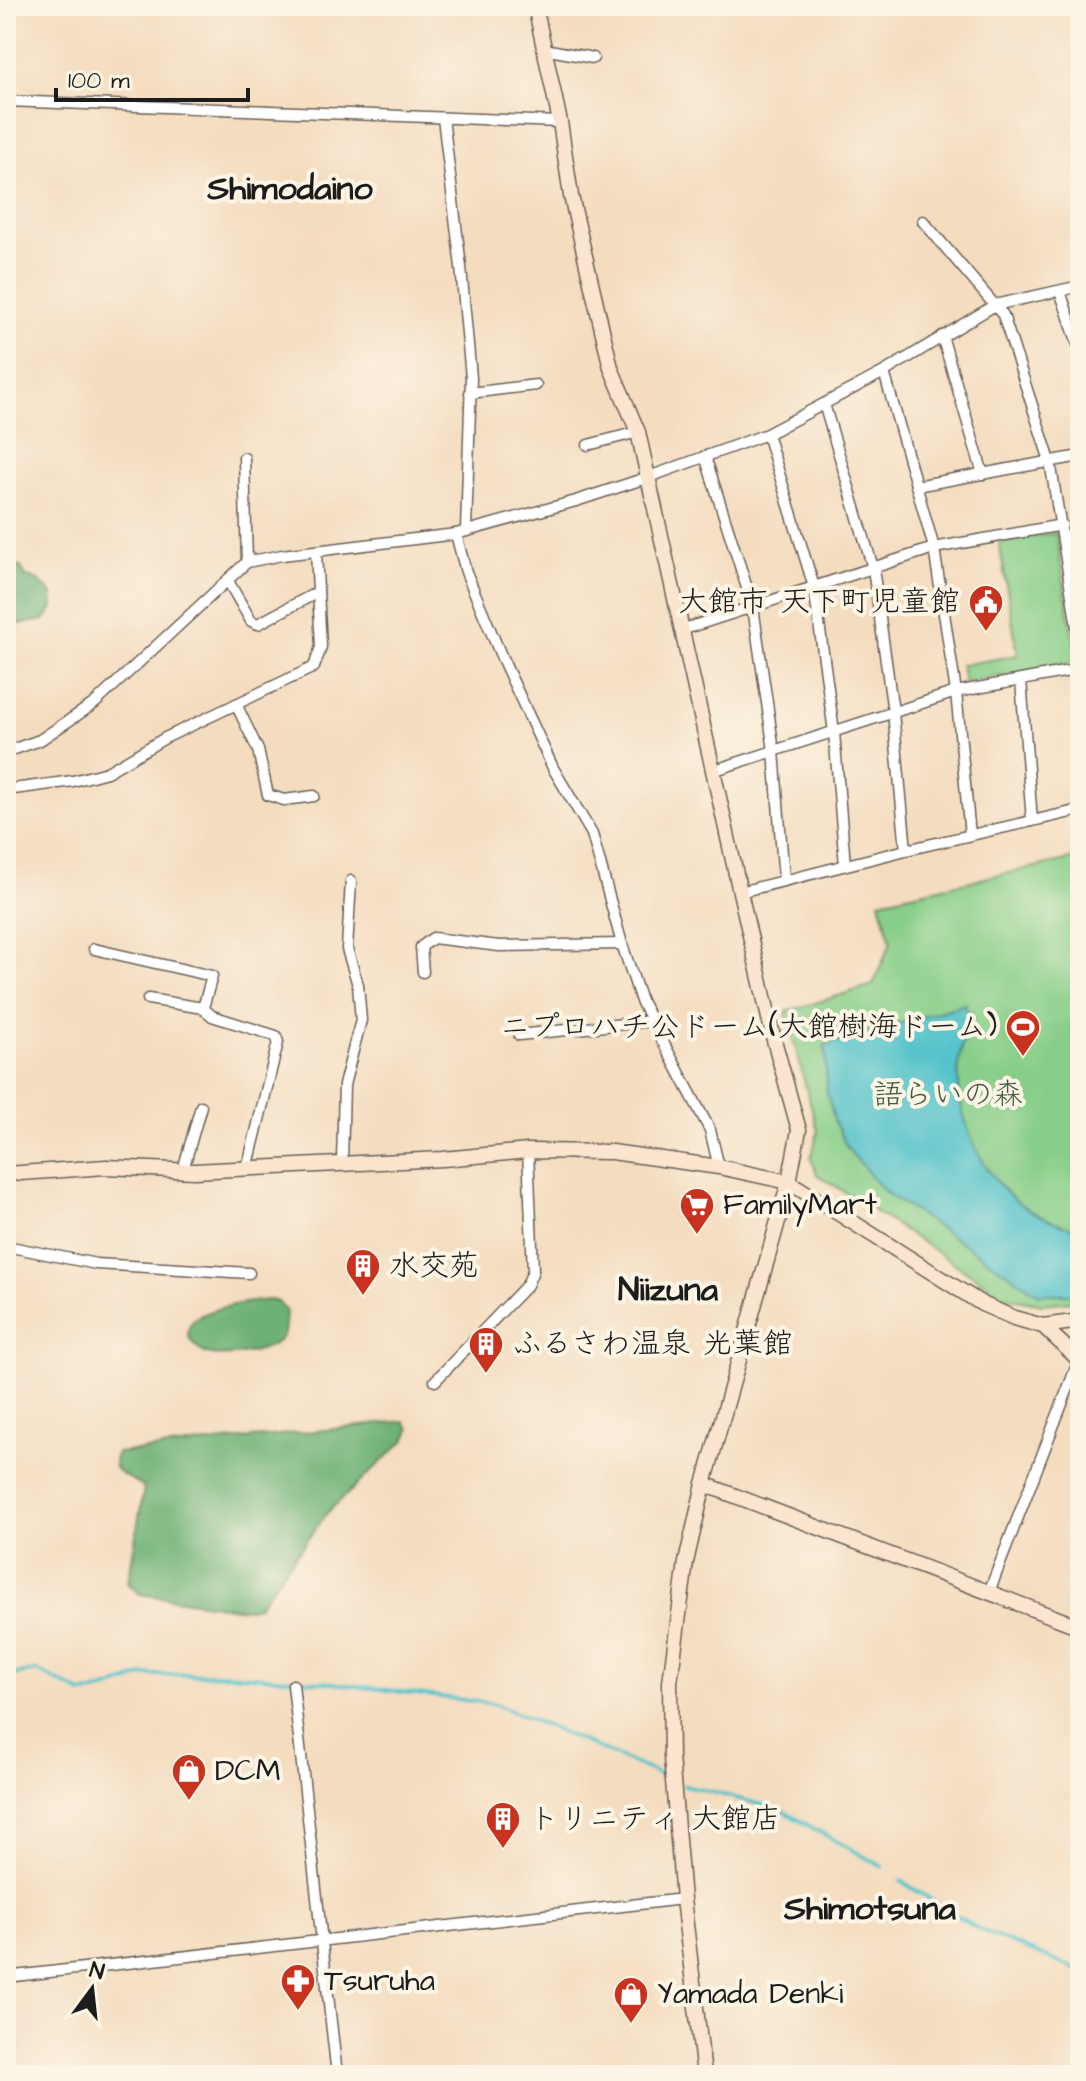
<svg xmlns="http://www.w3.org/2000/svg" width="1086" height="2081" font-family="'Architects Daughter','Klee One',sans-serif">
  <style>
    .green { fill: #87ce88; stroke: #527552; stroke-width: 2 }
    .forest { fill: #6db174; stroke: #446648; stroke-width: 2 }
    .water { fill: #55c3ca; stroke: #387073; stroke-width: 2 }
    .lines { fill: none; stroke-linecap: round; stroke-linejoin: round }
    .stream { stroke: #55c3ca; stroke-width: 4 }
    .street-casing { stroke: #685f55; stroke-width: 13 }
    .secondary-casing { stroke: #685f55; stroke-width: 17 }
    .primary-casing { stroke: #685f55; stroke-width: 19 }
    .street { stroke: #fff; stroke-width: 10 }
    .secondary { stroke: #fbe5cf; stroke-width: 14 }
    .primary { stroke: #f5bf86; stroke-width: 16 }
    .labels { text-anchor: middle; dominant-baseline: central; stroke-width: 8; stroke-linejoin: round; paint-order: stroke }
    .poi-label { font-size: 30px; fill: #1c1c1c; stroke: #fcf5e5; text-anchor: start }
    .park-label { font-size: 30px; fill: #415a42; stroke: #fcf5e5 }
    .quarter-label { font-size: 34px; font-weight: bold; fill: #1c1c1c; stroke: #fcf5e5 }
  </style>
  <rect width="100%" height="100%" fill="#fcf5e5"/>
  <filter id="ink" filterUnits="userSpaceOnUse"><feTurbulence type="fractalNoise" baseFrequency=".0125" numOctaves="2"/><feDisplacementMap in="SourceGraphic" scale="16" xChannelSelector="R" yChannelSelector="G"/><feConvolveMatrix kernelMatrix="1 2 1 2 8 2 1 2 1" color-interpolation-filters="sRGB"/></filter>
  <filter id="wash" filterUnits="userSpaceOnUse"><feTurbulence type="fractalNoise" baseFrequency=".006" numOctaves="4" result="noise"/><feDisplacementMap in="SourceGraphic" scale="32" xChannelSelector="R" yChannelSelector="G"/><feGaussianBlur stdDeviation="1.8" result="paint"/><feColorMatrix in="noise" values="0 0 0 0 0 0 0 0 0 0 0 0 0 0 0 0 0 1.4 0 .05"/><feComposite in="paint" operator="in"/></filter>
  <g filter="url(#wash)">
    <rect width="100%" height="100%" fill="#f4dcbf"/>
    <g class="green">
      <path d="M1056,533L1077,662L964,683L961,665L1018,655L999,542Z"/>
      <path d="M1080,857V1300L1043,1304L1006,1297L817,1174L811,1158L818,1132L786,1012L873,985L891,942L880,901Z"/>
    </g>
    <g class="forest">
      <path d="M6,563L21,567L25,576L39,581L52,594L53,608L44,620L22,624L6,622Z"/>
      <path d="M270,1300L278,1302L286,1310C285,1318 286,1328 283,1335C274,1352 224,1359 207,1354C201,1352 192,1344 189,1337C180,1308 251,1302 270,1300Z"/>
      <path d="M404,1421L410,1429L406,1439L327,1513L258,1606L243,1609L140,1594L128,1583L144,1487C132,1477 105,1474 117,1453Z"/>
    </g>
    <path class="water" d="M966,1004L965,1010L971,1013C967,1029 961,1045 959,1061C954,1115 982,1181 1029,1210C1045,1219 1062,1225 1080,1230V1294H1039L885,1192L848,1149L835,1123L827,1093L825,1045Z"/>
    <g class="lines">
      <g class="stream">
        <path d="M6,1676L37,1671L82,1693L96,1692L146,1675L228,1674L333,1683L495,1704L661,1775"/>
        <path d="M684,1785L779,1809L883,1867"/>
        <path d="M901,1881L978,1929L1080,1971"/>
      </g>
    </g>
  </g>
  <g filter="url(#ink)">
    <g class="lines">
      <g class="street-casing">
        <g id="street">
          <path d="M544,49L593,58"/>
          <path d="M6,101L560,122"/>
          <path d="M443,118L461,267L471,378L466,531"/>
          <path d="M923,221L1003,315L1050,461L1080,645"/>
          <path d="M1060,291L1080,350"/>
          <path d="M942,336L983,474"/>
          <path d="M884,372L934,548L956,692L970,835"/>
          <path d="M470,393L536,385"/>
          <path d="M824,404L873,568L893,712L906,850"/>
          <path d="M767,434L814,587L834,732L845,865"/>
          <path d="M588,445L638,432"/>
          <path d="M705,456L753,607L774,751L784,880"/>
          <path d="M244,458L247,562"/>
          <path d="M916,486L1080,456"/>
          <path d="M456,534L466,572L502,658L553,768L592,834L622,944L641,1001L710,1130L719,1167"/>
          <path d="M228,581L251,621L258,624L318,592"/>
          <path d="M681,630L934,548L1062,525"/>
          <path d="M1021,680L1032,821"/>
          <path d="M236,704L258,750L268,795L284,800L314,796"/>
          <path d="M6,752L40,740L95,703L247,562L282,555L456,534L576,501L649,477L767,434L884,372L995,305L1080,286"/>
          <path d="M712,771L956,692L1080,669"/>
          <path d="M6,790L73,781L107,772L165,738L314,667L321,647L316,552"/>
          <path d="M740,892L906,850L1080,810"/>
          <path d="M94,949L212,976L203,1008L148,999"/>
          <path d="M423,972L421,947L433,938L499,946L622,944"/>
          <path d="M203,1008L212,1016L276,1036L278,1042L247,1169"/>
          <path d="M519,1035L652,1021"/>
          <path d="M342,1163L344,1085L361,1020L358,985L347,949L351,881"/>
          <path d="M183,1170L201,1106"/>
          <path d="M6,1246L96,1264L249,1273"/>
          <path d="M435,1381L527,1285L533,1271L528,1151"/>
          <path d="M989,1592L1079,1360"/>
          <path d="M293,1685L337,2075"/>
          <path d="M6,1977L683,1899"/>
        </g>
      </g>
      <g class="secondary-casing">
        <g id="secondary">
          <path d="M535,6L560,122L571,196L611,368L638,432L740,892L774,1040L799,1130L789,1182L704,1484L686,1562L670,1682L671,1757L683,1899L704,2075"/>
          <path d="M6,1174L106,1167L194,1171L443,1159L528,1151L612,1152L719,1167L789,1182L982,1304L1014,1318L1043,1326L1080,1321"/>
          <path d="M1043,1326L1080,1361"/>
          <path d="M704,1484L1080,1627"/>
        </g>
      </g>
      <g class="primary-casing">
        <path id="primary" d="M1077,2075H1080"/>
      </g>
      <use href="#street" class="street"/>
      <use href="#secondary" class="secondary"/>
      <use href="#primary" class="primary"/>
    </g>
  </g>
  <defs>
    <g id="civic-pin" transform="scale(1.8)"><path d="M0 17L-7.5 6A9.5 9.5 0 1 1 7.5 6Z" fill="#c8321e" stroke="#fcf5e5"/><path d="M-.6-6.5H3V-4.5H.6V-3L4-1V1h2V6H-6V1h2V-1L-.6-3ZM-1.2 2.5V6h2.4V2.5Z" fill="#fff"/></g>
    <g id="stadium-pin" transform="scale(1.8)"><path d="M0 17L-7.5 6A9.5 9.5 0 1 1 7.5 6Z" fill="#c8321e" stroke="#fcf5e5"/><path d="M0-5a6.5 5 0 1 0 0 10a6.5 5 0 1 0 0-10ZM-3.5-1.8h7v3.6h-7Z" fill="#fff"/></g>
    <g id="supermarket-pin" transform="scale(1.8)"><path d="M0 17L-7.5 6A9.5 9.5 0 1 1 7.5 6Z" fill="#c8321e" stroke="#fcf5e5"/><path d="M-6-5.5h2.5l.6 2H6L4.5 2H-2.5L-4.4-4H-6ZM-1.5 3.2a1.3 1.3 0 1 0 .1 0ZM3 3.2a1.3 1.3 0 1 0 .1 0Z" fill="#fff"/></g>
    <g id="building-pin" transform="scale(1.8)"><path d="M0 17L-7.5 6A9.5 9.5 0 1 1 7.5 6Z" fill="#c8321e" stroke="#fcf5e5"/><path d="M-4-6H4V6H1V3H-1V6H-4ZM-2.5-4.3h1.7v1.8h-1.7ZM.8-4.3h1.7v1.8H.8ZM-2.5-1h1.7V.8h-1.7ZM.8-1h1.7V.8H.8Z" fill="#fff"/></g>
    <g id="shop-pin" transform="scale(1.8)"><path d="M0 17L-7.5 6A9.5 9.5 0 1 1 7.5 6Z" fill="#c8321e" stroke="#fcf5e5"/><path d="M-5-2.5h2.3a2.7 3.5 0 0 1 5.4 0H5L5.5 6h-11ZM-1.5-2.5h3a1.5 2.3 0 0 0-3 0Z" fill="#fff"/></g>
    <g id="pharmacy-pin" transform="scale(1.8)"><path d="M0 17L-7.5 6A9.5 9.5 0 1 1 7.5 6Z" fill="#c8321e" stroke="#fcf5e5"/><path d="M-2-6h4v4h4v4h-4v4h-4v-4h-4v-4h4Z" fill="#fff"/></g>
  </defs>
  <g fill-rule="evenodd">
    <use href="#civic-pin" x="986" y="602"/>
    <use href="#stadium-pin" x="1023" y="1027"/>
    <use href="#supermarket-pin" x="697" y="1205"/>
    <use href="#building-pin" x="363" y="1266"/>
    <use href="#building-pin" x="486" y="1344"/>
    <use href="#shop-pin" x="189" y="1771"/>
    <use href="#building-pin" x="503" y="1819"/>
    <use href="#pharmacy-pin" x="298" y="1981"/>
    <use href="#shop-pin" x="631" y="1994"/>
  </g>
  <g class="labels">
    <g class="poi-label">
      <text x="960" y="602" text-anchor="end">大館市 天下町児童館</text>
      <text x="997" y="1027" text-anchor="end">ニプロハチ公ドーム(大館樹海ドーム)</text>
      <text x="723" y="1205">FamilyMart</text>
      <text x="389" y="1266">水交苑</text>
      <text x="512" y="1344">ふるさわ温泉 光葉館</text>
      <text x="215" y="1771">DCM</text>
      <text x="529" y="1819">トリニティ 大館店</text>
      <text x="324" y="1981">Tsuruha</text>
      <text x="657" y="1994">Yamada Denki</text>
    </g>
    <g class="park-label">
      <text x="948" y="1095">語らいの森</text>
    </g>
    <g class="quarter-label">
      <text x="290" y="189">Shimodaino</text>
      <text x="668" y="1290">Niizuna</text>
      <text x="870" y="1909">Shimotsuna</text>
    </g>
  </g>
  <rect width="1086" height="2081" fill="none" stroke="#fcf5e5" stroke-width="32"/>
  <g transform="translate(92 1989) rotate(15)" stroke="#fcf5e5" stroke-width="6" paint-order="stroke">
  <path d="M0-6L14 30L0 20L-14 30Z" fill="#1c1c1c"/>
  <text y="-12" font-size="22" font-weight="bold" text-anchor="middle" fill="#1c1c1c">N</text>
  </g>
  <path d="M56 88v12h192v-12" fill="none" stroke="#1c1c1c" stroke-width="4"/>
  <text x="68" y="88" font-size="24" fill="#1c1c1c" stroke="#fcf5e5" stroke-width="6" paint-order="stroke">100 m</text>
</svg>
